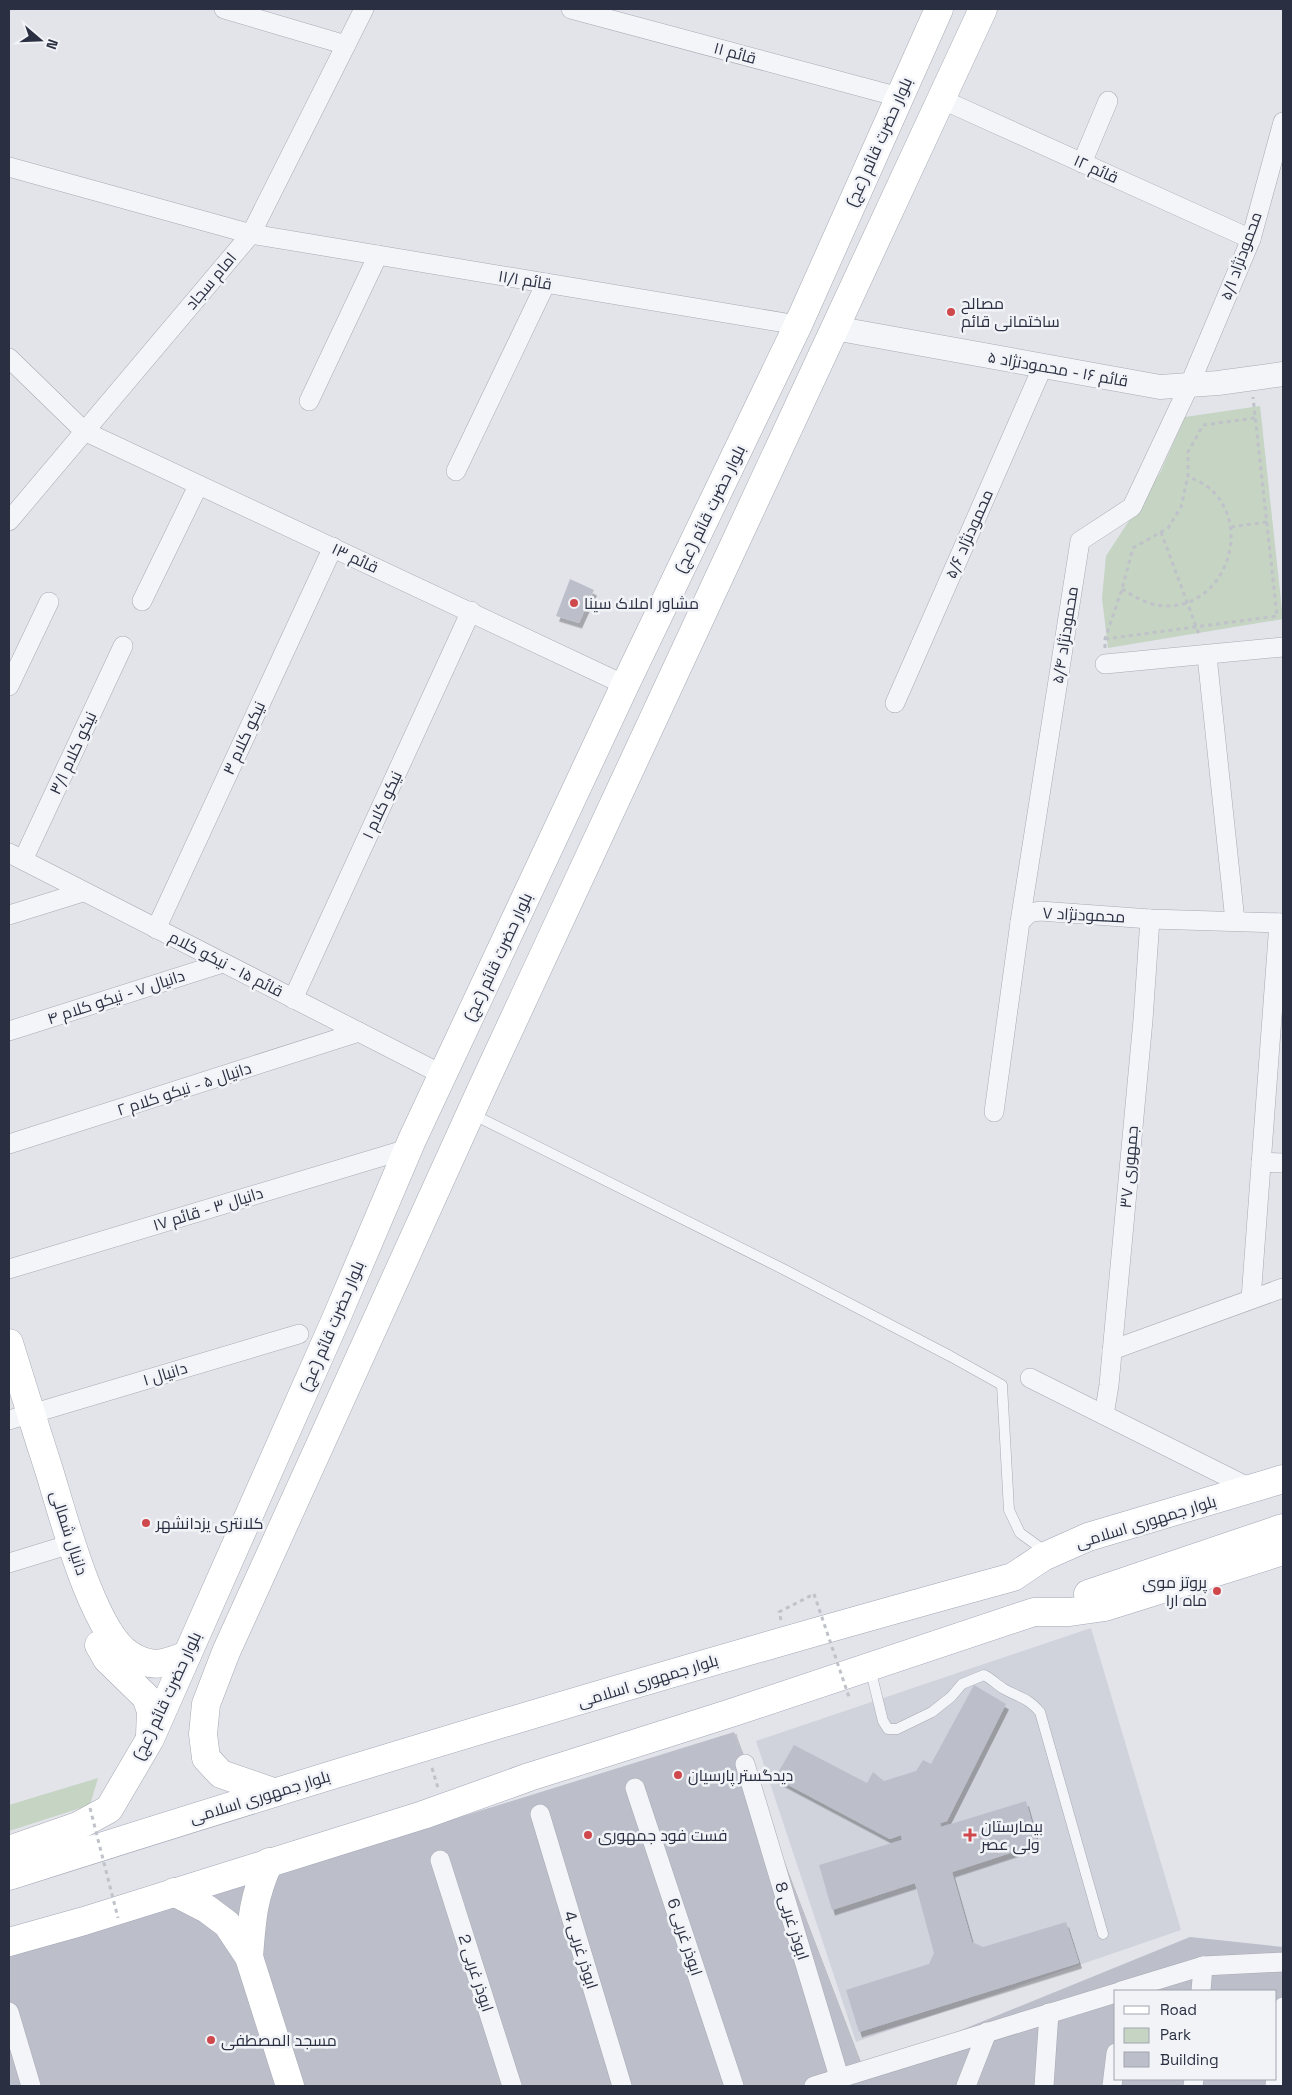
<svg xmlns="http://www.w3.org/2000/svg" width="1292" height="2095" font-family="'Space Grotesk',Cairo,sans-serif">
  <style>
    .built { fill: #d0d3dc }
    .green { fill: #c5d4c3 }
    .building { fill: #bcbfca; fill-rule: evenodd; filter: url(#shadow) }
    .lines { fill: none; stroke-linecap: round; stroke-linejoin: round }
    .service-casing { stroke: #a7aab4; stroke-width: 11 }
    .minor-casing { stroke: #a7aab4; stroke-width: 20 }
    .tertiary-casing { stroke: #a7aab4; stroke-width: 25 }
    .secondary-casing { stroke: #a7aab4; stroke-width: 29 }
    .primary-casing { stroke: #a1a7b6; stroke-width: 29 }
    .path { stroke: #bfc2c9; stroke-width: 3; stroke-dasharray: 4 4; stroke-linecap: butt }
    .service { stroke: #f4f5f8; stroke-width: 10 }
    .minor { stroke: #f4f5f8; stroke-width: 19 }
    .tertiary { stroke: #f4f5f8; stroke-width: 24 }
    .secondary { stroke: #fff; stroke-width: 28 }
    .primary { stroke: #fff; stroke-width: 28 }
    .path-bridge { stroke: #bfc2c9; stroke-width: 3; stroke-dasharray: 4 4; stroke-linecap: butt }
    .poi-dot { fill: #ce484c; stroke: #f1f3f7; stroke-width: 2 }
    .labels { text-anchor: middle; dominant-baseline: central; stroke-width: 5; stroke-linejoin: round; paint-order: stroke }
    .street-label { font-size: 16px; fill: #2a3042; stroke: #f1f3f7 }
    .poi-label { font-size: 16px; fill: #2a3042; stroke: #f1f3f7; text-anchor: start }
  </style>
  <defs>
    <filter id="shadow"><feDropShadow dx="3" dy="5.5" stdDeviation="0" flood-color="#0004"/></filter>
  </defs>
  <rect width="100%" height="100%" fill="#e2e4ea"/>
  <path class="built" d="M1091,1628L1181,1930L856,2042L756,1741Z"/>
  <g class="green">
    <path d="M1260,406L1283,619L1108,648L1102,598L1106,556L1160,473L1185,417Z"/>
    <path d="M98,1778L90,1805L9,1831V1805Z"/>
  </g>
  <g class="building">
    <path d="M570,579L594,590L579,623L556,616Z"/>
    <path d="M974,1685L1006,1704L947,1821L940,1823L941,1827L1026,1801L1038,1844L952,1872L972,1942L983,1947L1066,1922L1079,1963L859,2032L846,1990L929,1964L934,1953L915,1883L832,1910L819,1865L902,1840L901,1835L890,1839L775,1778L794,1745L867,1783L873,1772L884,1781L916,1771L923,1760L931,1764Z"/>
    <path d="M734,1732L863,2070L1190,1937L1283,1947V2086H9V1957ZM1116,1991H1276V2079H1116Z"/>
  </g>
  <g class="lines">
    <g class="service-casing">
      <g id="service">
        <path d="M472,1114L785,1270L950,1356L1002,1385L1009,1510L1020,1533L1038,1546L1043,1557"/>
        <path d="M870,1668L883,1721L888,1729H897L932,1712L951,1697L962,1684L984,1675C992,1679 997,1685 1004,1689C1020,1698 1027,1697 1040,1712L1103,1934"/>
      </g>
    </g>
    <g class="minor-casing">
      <g id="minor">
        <path d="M224,9L346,45"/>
        <path d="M571,9L899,97"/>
        <path d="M941,99L1251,239"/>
        <path d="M1082,163L1108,101"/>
        <path d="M9,167L251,234L798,325"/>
        <path d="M9,358L84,431L625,685"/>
        <path d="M309,401L378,255"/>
        <path d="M456,471L546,283"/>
        <path d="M9,521L251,234L364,9"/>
        <path d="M142,601L198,486"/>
        <path d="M1207,656L1235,921"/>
        <path d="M1105,664L1283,647"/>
        <path d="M9,686L49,602"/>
        <path d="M895,703L1043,366"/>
        <path d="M9,853L443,1075"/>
        <path d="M23,860L123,646"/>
        <path d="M9,915L83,892"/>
        <path d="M1020,922L1080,541L1132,507L1189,386L1251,239L1283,122"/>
        <path d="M156,929L333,547"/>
        <path d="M293,999L471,611"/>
        <path d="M9,1031L223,963"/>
        <path d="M994,1112L1020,922L1029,913L1040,911L1150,919L1283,923"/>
        <path d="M9,1144L359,1032"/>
        <path d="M1261,1162L1283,1163"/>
        <path d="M9,1269L407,1149"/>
        <path d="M1251,1299L1279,923"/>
        <path d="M1112,1350L1283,1288"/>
        <path d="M1030,1378L1252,1489"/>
        <path d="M31,1414L299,1334"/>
        <path d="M1104,1415L1109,1385L1143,1020L1150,919"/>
        <path d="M9,1420L19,1417"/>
        <path d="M9,1563L61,1547"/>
        <path d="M745,1764L839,2077"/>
        <path d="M635,1788L734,2086"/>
        <path d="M540,1814L622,2086"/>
        <path d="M440,1860L512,2086"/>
        <path d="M1121,1991L1203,1966L1283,1962"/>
        <path d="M1201,1991L1203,1966"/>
        <path d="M9,2012L31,2086"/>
        <path d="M814,2086L1116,1993"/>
        <path d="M966,2086L987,2032"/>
        <path d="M1044,2086L1049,2013"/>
        <path d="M1112,2086L1116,2053"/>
        <path d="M1193,2086L1194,2079"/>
        <path d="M1275,2086L1283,2007"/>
      </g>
    </g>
    <g class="tertiary-casing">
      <path id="tertiary" d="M834,328L1160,387L1218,383L1283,374"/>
    </g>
    <g class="secondary-casing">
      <g id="secondary">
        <path d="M9,1343C22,1385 35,1427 49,1470C62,1512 93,1633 130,1655C152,1669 165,1664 187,1655"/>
        <path d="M99,1645L107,1659L146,1697L151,1711L150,1735"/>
        <path d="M273,1792L221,1774L206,1758L203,1734L206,1704L226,1652L481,1090L983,9"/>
        <path d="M9,1850L78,1826L109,1809L150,1739L335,1321L412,1140L625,685L798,325L939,9"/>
        <path d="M174,1892L207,1909L227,1924L249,1957L290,2086"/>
        <path d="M249,1957C252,1918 253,1898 269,1862"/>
      </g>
    </g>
    <g class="primary-casing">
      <g id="primary">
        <path d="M1088,1594L1283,1528"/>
        <path d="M9,1876C342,1770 676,1669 1013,1577L1043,1557L1088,1537L1283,1479"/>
        <path d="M9,1942L84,1921L423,1815L529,1777L731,1713L1034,1612H1070L1105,1607L1283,1551"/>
      </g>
    </g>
    <g class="path">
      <path d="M1231,527L1267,522"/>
      <path d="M1161,532L1200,637"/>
      <path d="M1122,589C1135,597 1148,605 1164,606C1225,609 1255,525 1208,487C1203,483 1195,480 1188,476"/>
      <path d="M1105,639L1277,616L1253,397"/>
      <path d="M1105,648V639L1122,589L1133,548L1168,528L1181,507L1188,476V452L1203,425L1255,418"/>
      <path d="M781,1620L779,1612L814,1594"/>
      <path d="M735,1734L739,1747"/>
      <path d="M432,1768L438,1788"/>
    </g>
    <use href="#service" class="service"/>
    <use href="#minor" class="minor"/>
    <use href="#tertiary" class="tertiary"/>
    <use href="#secondary" class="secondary"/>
    <use href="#primary" class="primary"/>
    <g class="path-bridge">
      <path d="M814,1594L849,1697"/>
      <path d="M90,1808L118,1918"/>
    </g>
  </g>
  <g class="poi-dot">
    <circle cx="951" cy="312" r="5"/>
    <circle cx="574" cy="603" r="5"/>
    <circle cx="146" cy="1523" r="5"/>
    <circle cx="1217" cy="1591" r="5"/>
    <circle cx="678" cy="1775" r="5"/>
    <circle cx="588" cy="1835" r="5"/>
    <path d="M967.5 1827.5h5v5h5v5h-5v5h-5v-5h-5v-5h5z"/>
    <circle cx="211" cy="2040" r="5"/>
  </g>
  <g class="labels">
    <g class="street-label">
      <text transform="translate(735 53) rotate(15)">قائم ۱۱</text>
      <text transform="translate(879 142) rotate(-66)">بلوار حضرت قائم (عج)</text>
      <text transform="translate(1096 169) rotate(24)">قائم ۱۲</text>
      <text transform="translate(1241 256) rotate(-70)">محمودنژاد ۵/۱</text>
      <text transform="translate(525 280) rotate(9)">قائم ۱۱/۱</text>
      <text transform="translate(211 281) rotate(-50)">امام سجاد</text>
      <text transform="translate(1058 369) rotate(10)">قائم ۱۶ - محمودنژاد ۵</text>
      <text transform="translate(710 509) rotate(-64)">بلوار حضرت قائم (عج)</text>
      <text transform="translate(969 534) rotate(-66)">محمودنژاد ۵/۶</text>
      <text transform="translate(355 558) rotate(25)">قائم ۱۳</text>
      <text transform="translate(1065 635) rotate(-81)">محمودنژاد ۵/۴</text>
      <text transform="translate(244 738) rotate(-65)">نیکو کلام ۳</text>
      <text transform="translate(73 753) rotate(-65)">نیکو کلام ۳/۱</text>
      <text transform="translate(382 805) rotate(-65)">نیکو کلام ۱</text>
      <text transform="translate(1084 915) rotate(3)">محمودنژاد ۷</text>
      <text transform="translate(498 957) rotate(-65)">بلوار حضرت قائم (عج)</text>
      <text transform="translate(226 964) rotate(27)">قائم ۱۵ - نیکو کلام</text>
      <text transform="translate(116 997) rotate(-18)">دانیال ۷ - نیکو کلام ۴</text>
      <text transform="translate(184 1089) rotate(-18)">دانیال ۵ - نیکو کلام ۲</text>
      <text transform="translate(1129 1167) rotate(-85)">جمهوری ۳۷</text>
      <text transform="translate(208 1209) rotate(-17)">دانیال ۳ - قائم ۱۷</text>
      <text transform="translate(332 1326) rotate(-67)">بلوار حضرت قائم (عج)</text>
      <text transform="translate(165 1374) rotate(-17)">دانیال ۱</text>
      <text transform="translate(1146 1522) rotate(-17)">بلوار جمهوری اسلامی</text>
      <text transform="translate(69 1533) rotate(72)">دانیال شمالی</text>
      <text transform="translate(648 1681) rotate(-17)">بلوار جمهوری اسلامی</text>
      <text transform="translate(167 1696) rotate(-65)">بلوار حضرت قائم (عج)</text>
      <text transform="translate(260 1797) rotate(-17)">بلوار جمهوری اسلامی</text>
      <text transform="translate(792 1921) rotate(73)">ابوذر غربی 8</text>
      <text transform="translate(685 1937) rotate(72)">ابوذر غربی 6</text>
      <text transform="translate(581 1950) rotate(73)">ابوذر غربی 4</text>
      <text transform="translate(476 1973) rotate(72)">ابوذر غربی 2</text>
    </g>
    <g class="poi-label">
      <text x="961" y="303">مصالح<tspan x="961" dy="18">ساختمانی قائم</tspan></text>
      <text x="584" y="603">مشاور املاک سینا</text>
      <text x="156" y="1523">کلانتری یزدانشهر</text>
      <text x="1207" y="1582" text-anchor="end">پروتز موی<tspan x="1207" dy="18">ماه ارا</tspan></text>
      <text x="688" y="1775">دیدگستر پارسیان</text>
      <text x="981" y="1826">بیمارستان<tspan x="981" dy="18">ولی عصر</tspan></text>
      <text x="598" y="1835">فست فود جمهوری</text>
      <text x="221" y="2040">مسجد المصطفی</text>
    </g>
  </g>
  <rect width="1292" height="2095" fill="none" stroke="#2a3042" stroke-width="20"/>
  <rect x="1114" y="1990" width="162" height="90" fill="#f1f3f7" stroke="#a1a5af"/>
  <rect x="1124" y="2006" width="25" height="8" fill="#ffffff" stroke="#a1a5af"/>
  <text x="1160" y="2015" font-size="15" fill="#2a3042">Road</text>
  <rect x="1124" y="2028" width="25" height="15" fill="#c5d4c3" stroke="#a1a5af"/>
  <text x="1160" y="2040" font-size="15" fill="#2a3042">Park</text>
  <rect x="1124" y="2052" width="25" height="15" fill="#bcbfca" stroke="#a1a5af"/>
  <text x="1160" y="2065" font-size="15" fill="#2a3042">Building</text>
  <g transform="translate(40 40) rotate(109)" stroke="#f1f3f7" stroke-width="4" paint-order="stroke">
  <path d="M0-4L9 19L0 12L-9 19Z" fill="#2a3042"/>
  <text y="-8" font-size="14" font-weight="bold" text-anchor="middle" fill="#2a3042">N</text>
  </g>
</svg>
